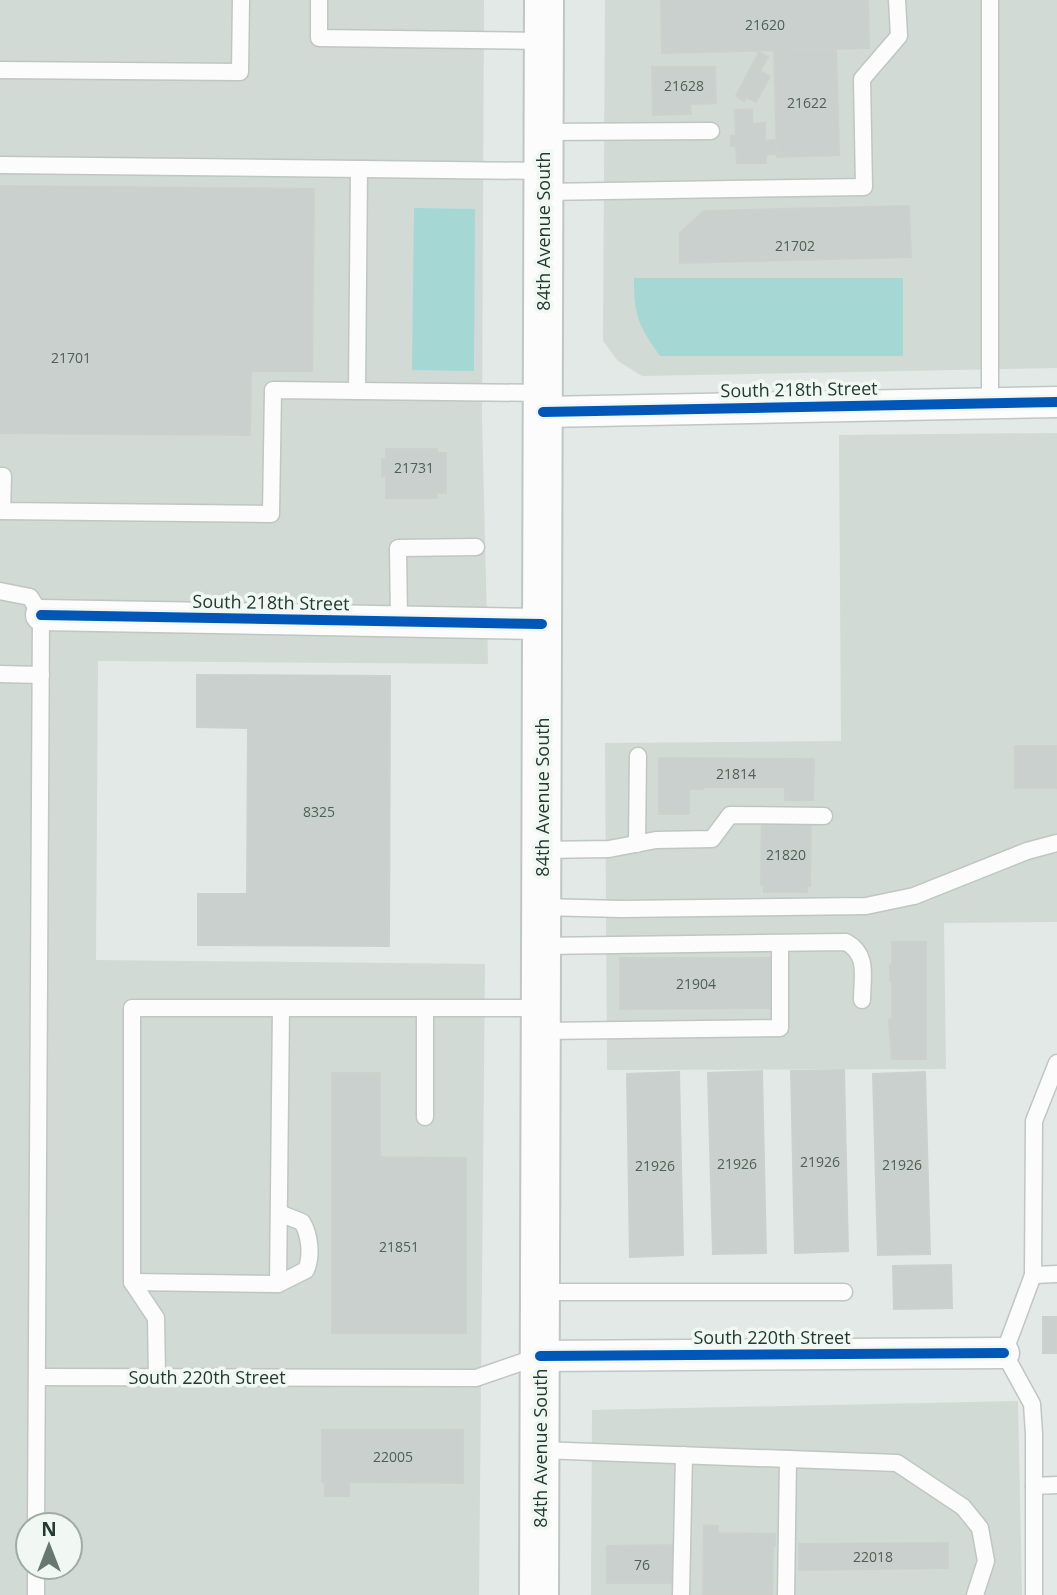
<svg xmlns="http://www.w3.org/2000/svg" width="1057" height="1595" font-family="'Open Sans',sans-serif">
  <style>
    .built { fill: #d1dad5; fill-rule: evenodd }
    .water { fill: #a5d7d5 }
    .building { fill: #cad0cd; stroke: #ccd1ce; stroke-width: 2 }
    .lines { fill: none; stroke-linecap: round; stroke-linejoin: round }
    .service-casing { stroke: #c0c6c3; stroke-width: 19 }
    .minor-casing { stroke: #c0c6c3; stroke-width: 33 }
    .secondary-casing { stroke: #bfc6c3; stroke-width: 42 }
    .service { stroke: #fbfcfb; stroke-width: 16 }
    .minor { stroke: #fbfcfb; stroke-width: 30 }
    .secondary { stroke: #fbfcfb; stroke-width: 38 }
    .cycleway-casing { stroke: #f1f8f3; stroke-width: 15 }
    .cycleway { stroke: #0057b8; stroke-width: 10 }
    .labels { text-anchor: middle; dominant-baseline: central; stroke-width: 7; stroke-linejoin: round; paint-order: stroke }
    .number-label { font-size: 14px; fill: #4d6158 }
    .street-label { font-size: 18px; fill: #223b30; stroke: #f1f8f3 }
  </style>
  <rect width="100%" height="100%" fill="#e3e9e6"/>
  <g class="built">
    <path d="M0,0H484L482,418L488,664L98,661L96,960L485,964L479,1595H0ZM28,1525H70V1567H28Z"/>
    <path d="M605,0H1057V368L642,376L618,361L603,341Z"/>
    <path d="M1057,433V922L944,923L946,1069L607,1070L605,743L841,741L839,435Z"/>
    <path d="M1018,1401L1022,1595H591L592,1410Z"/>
  </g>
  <g class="water">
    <path d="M414,208L475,209L474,371L412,370Z"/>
    <path d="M634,278H903V356H660C638,325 634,316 634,278Z"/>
  </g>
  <g class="building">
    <path d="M661,0H868L869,48L662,53Z"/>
    <path d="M836,49L839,155L777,157L774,50Z"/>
    <path d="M759,52L768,57L760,71L770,76L756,102L746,97L744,101L736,96Z"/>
    <path d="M652,67H715L716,103L690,104L691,114L653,115Z"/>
    <path d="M752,109V124L765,123V141L776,140V154H766V163H737L736,146H731V136H736L735,110Z"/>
    <path d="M0,186L314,189L312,371H251L250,435L0,433Z"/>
    <path d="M909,206L911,257L680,263V233L704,211Z"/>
    <path d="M386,449H437V453H446V493H437V498H386V476H382V459H386Z"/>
    <path d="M197,675L390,676L389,946L198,945V894H247L248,728L197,727Z"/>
    <rect x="1015" y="746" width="42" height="42"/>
    <path d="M659,758L814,759L813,800H785V787H703V789H689V814H659Z"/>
    <path d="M762,822L811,823L810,886H807V892H764V885H761Z"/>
    <path d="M892,942H926V1059H892L889,1020H892V981H890V965H892Z"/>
    <path d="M620,958H771V1008L620,1009Z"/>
    <path d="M844,1070L848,1251L795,1253L791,1071Z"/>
    <path d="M762,1071L766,1253L713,1254L708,1073Z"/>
    <path d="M679,1072L683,1255L630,1257L627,1074Z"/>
    <path d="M925,1072L930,1254L878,1255L873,1074Z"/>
    <path d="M332,1073H380V1157L466,1158V1333H332Z"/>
    <path d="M951,1265L952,1308L894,1309L893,1266Z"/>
    <rect x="1043" y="1317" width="14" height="36"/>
    <path d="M322,1430H463V1483L349,1482V1496H325V1482H322Z"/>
    <path d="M704,1525L718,1526V1533L775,1534V1546H773L772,1595H703Z"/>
    <path d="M948,1543V1568L799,1570V1544Z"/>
    <path d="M678,1545V1583H607V1546Z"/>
  </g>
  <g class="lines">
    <g class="service-casing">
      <g id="service">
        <path d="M319,0V38L544,41"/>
        <path d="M990,0V403"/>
        <path d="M0,70L240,72L241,0"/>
        <path d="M543,132L711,131"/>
        <path d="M0,165L543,171"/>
        <path d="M543,192L864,187L862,79L899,36L897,0"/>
        <path d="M357,391L359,169"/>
        <path d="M0,476H3L2,511L271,514L273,390L543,393"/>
        <path d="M0,591L30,597L41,615L36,1525"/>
        <path d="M399,622L398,548L476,547"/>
        <path d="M0,674L41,675"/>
        <path d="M637,844L638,756"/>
        <path d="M541,850L609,849L656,840L712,839L730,815L824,816"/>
        <path d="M541,907L621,909L866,906L914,896L1027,851L1057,843"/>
        <path d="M541,946L846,942C869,955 862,976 862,1000"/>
        <path d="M425,1008V1117"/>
        <path d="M541,1031L780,1028V943"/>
        <path d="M1033,1275L1057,1274"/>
        <path d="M132,1282L278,1284L306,1270C312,1256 310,1235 302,1222L279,1213"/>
        <path d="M278,1284L281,1008"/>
        <path d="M540,1292H844"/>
        <path d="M157,1376L156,1318L132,1282V1008H541"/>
        <path d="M37,1377L476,1378L540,1356"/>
        <path d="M540,1450L897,1463L963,1507L980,1528L986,1561L975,1595"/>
        <path d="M1034,1486L1057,1485"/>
        <path d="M36,1595V1567"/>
        <path d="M681,1595L684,1455"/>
        <path d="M786,1595L788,1459"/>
        <path d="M1034,1595V1434L1032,1404L1004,1353L1033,1275L1034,1121L1057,1063"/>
      </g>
    </g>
    <g class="minor-casing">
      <g id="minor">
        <path d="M543,412L1057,402"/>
        <path d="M41,615L542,624"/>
        <path d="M540,1356L1004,1353"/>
      </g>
    </g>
    <g class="secondary-casing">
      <path id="secondary" d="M539,1595L544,0"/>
    </g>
    <use href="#service" class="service"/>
    <use href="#minor" class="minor"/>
    <use href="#secondary" class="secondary"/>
    <g class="cycleway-casing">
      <g id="cycleway">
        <path d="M543,412L1057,402"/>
        <path d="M41,615L542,624"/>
        <path d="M540,1356L1004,1353"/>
      </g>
    </g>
    <use href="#cycleway" class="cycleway"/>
  </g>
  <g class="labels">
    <g class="number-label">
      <text x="765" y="24">21620</text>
      <text x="684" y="85">21628</text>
      <text x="807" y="102">21622</text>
      <text x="795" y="245">21702</text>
      <text x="71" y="357">21701</text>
      <text x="414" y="467">21731</text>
      <text x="736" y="773">21814</text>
      <text x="319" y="811">8325</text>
      <text x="786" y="854">21820</text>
      <text x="696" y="983">21904</text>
      <text x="820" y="1161">21926</text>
      <text x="737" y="1163">21926</text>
      <text x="902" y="1164">21926</text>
      <text x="655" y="1165">21926</text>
      <text x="399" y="1246">21851</text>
      <text x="393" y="1456">22005</text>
      <text x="873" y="1556">22018</text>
      <text x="642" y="1564">76</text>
    </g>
    <g class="street-label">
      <text transform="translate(543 231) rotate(-90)">84th Avenue South</text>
      <text transform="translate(799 389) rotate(-1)">South 218th Street</text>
      <text transform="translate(271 602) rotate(1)">South 218th Street</text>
      <text transform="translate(542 797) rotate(-90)">84th Avenue South</text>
      <text x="772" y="1337">South 220th Street</text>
      <text x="207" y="1377">South 220th Street</text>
      <text transform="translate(540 1448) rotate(-90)">84th Avenue South</text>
    </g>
  </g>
  <g transform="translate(49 1546)"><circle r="33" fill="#f1f8f3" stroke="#9eaca5" stroke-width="2"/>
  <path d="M0-5L12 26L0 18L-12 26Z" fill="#667870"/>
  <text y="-10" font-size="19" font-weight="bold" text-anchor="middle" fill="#223b30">N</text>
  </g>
</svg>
